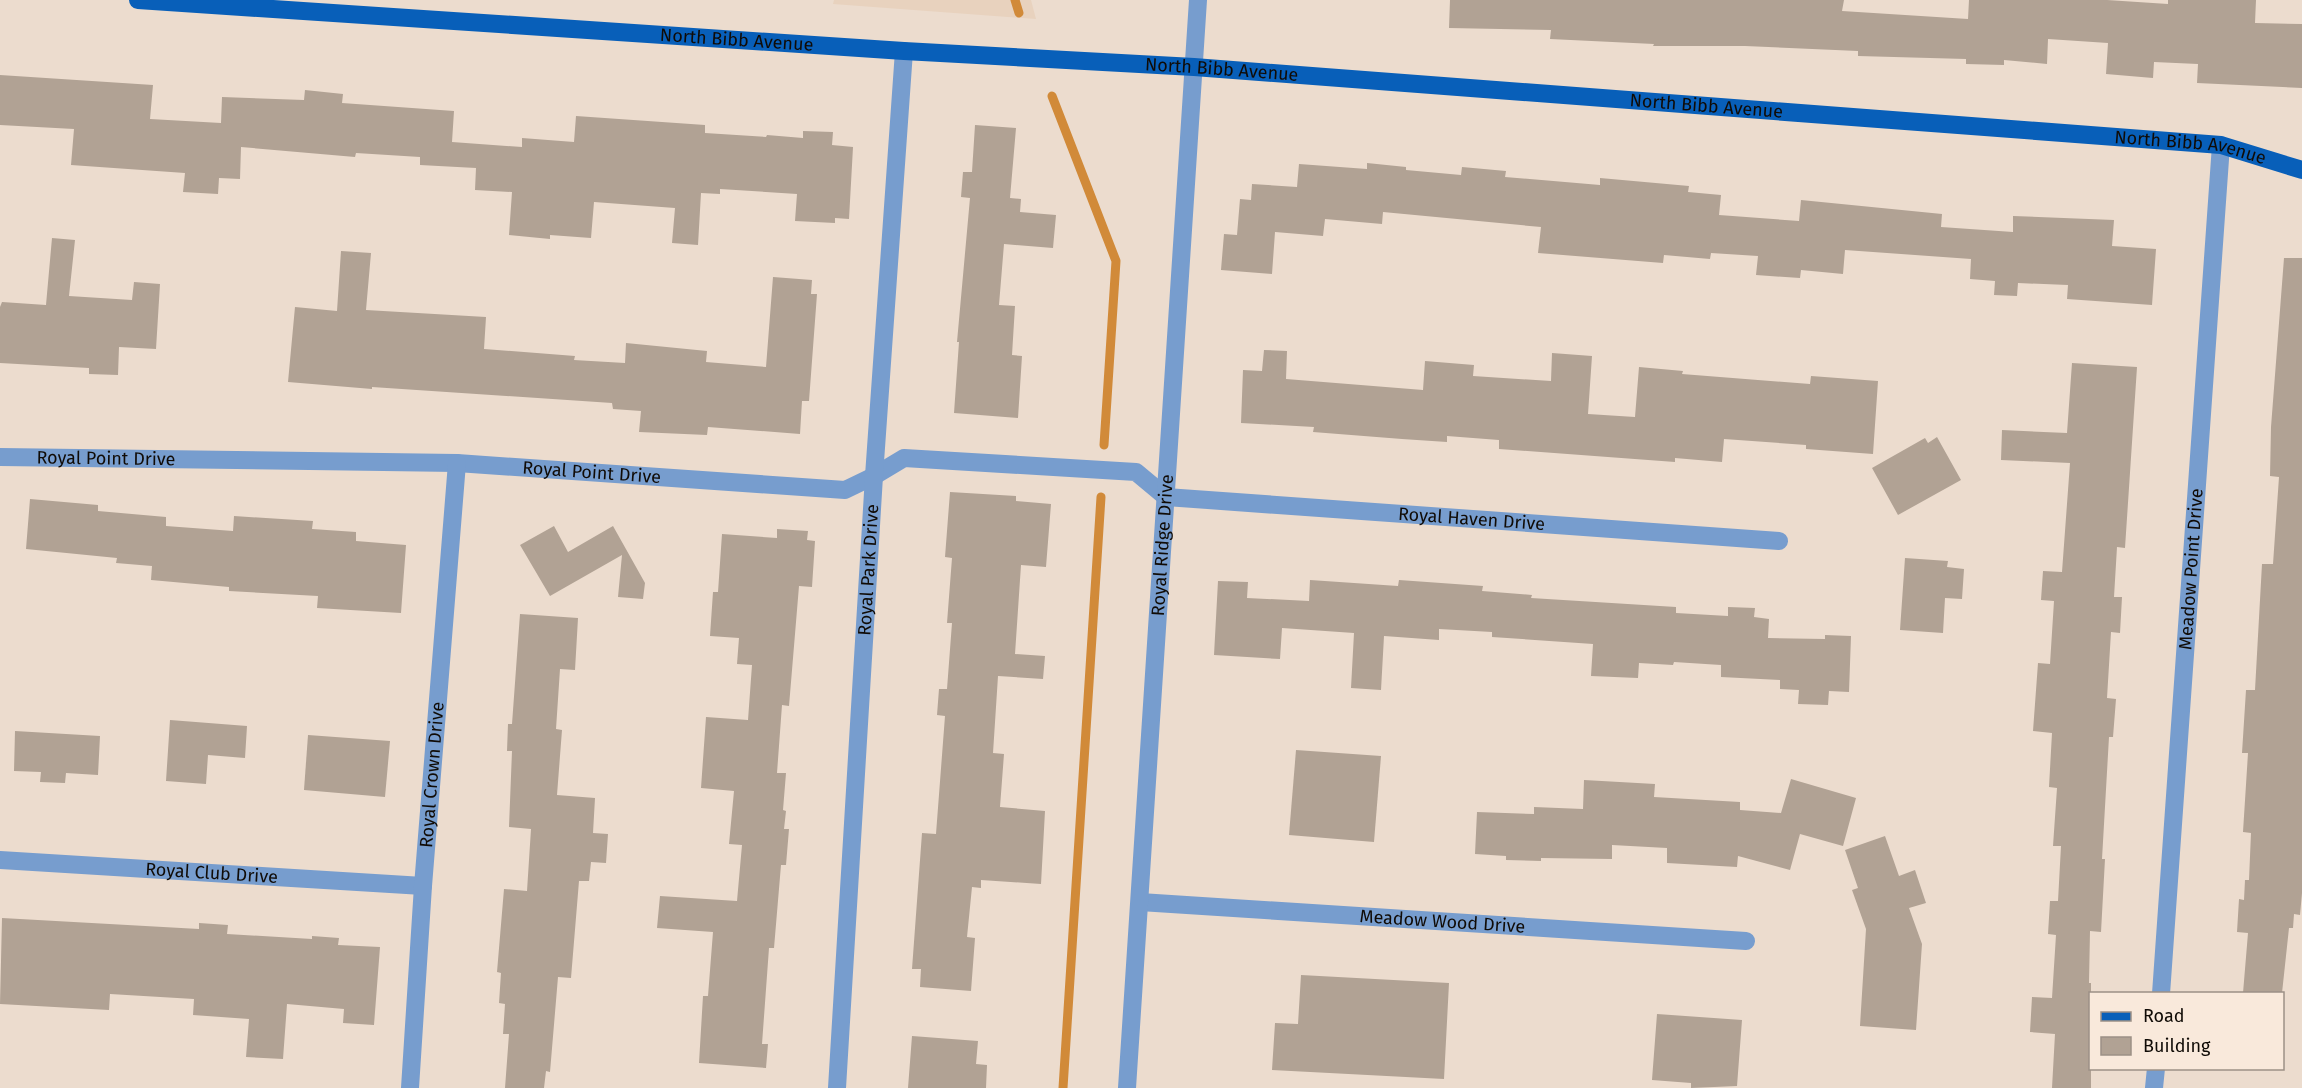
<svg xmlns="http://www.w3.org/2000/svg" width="2302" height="1088" font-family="'Fira Sans',sans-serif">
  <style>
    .built { fill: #e8d2be }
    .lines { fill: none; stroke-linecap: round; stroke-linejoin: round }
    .stream { stroke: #d18a39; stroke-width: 9 }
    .building { fill: #b1a294 }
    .minor { stroke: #779dce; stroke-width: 18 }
    .major { stroke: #085fb9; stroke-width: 18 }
    .labels { text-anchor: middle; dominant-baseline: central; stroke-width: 6; stroke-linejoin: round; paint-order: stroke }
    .street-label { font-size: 18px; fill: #100b06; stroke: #f9e9db }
  </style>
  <rect width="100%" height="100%" fill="#ecdcce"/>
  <path class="built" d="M834,0H1031L1036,19L833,4Z"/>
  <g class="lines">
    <g class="stream">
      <path d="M1015,0L1019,13"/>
      <path d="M1052,96L1116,261L1104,445"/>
      <path d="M1063,1088L1101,497"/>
    </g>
  </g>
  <g class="building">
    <path d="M1450,0H1844L1842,11L1968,19L1969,0H2107L2168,4V0H2256L2255,23L2302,24V88L2197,83L2198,64L2154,62L2153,78L2106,74L2108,43L2048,39L2047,64L2004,60V65L1966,64V59L1858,56V51L1745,46H1653L1654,44L1550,39L1551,30L1449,28Z"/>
    <path d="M0,75L153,85L150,119L221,123L222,97L304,100L305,90L343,94L342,103L454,111L452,142L522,147V138L574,142L576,116L705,125V133L766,137L767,135L803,138V131L833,132L832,145L853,147L849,219L835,218V223L795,221L797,194L720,189V194L701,193L698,245L672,243L675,208L594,202L591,238L550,235V239L509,235L512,192L475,190L476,168L420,165V157L356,153L355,157L241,147L240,179L219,178L218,194L183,192L185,173L71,165L74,129L0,125Z"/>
    <path d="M975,125L1016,128L1010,198L1021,199L1020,212L1056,215L1053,248L1004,244L999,305L1015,306L1012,355L1022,356L1018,418L954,413L959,342H957L970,198L961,197L963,172H972Z"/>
    <path d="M1367,163L1406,167V170L1461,175L1462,167L1506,171L1505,177L1600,185V178L1689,186L1688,192L1721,195L1719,215L1799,221L1801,200L1942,214L1941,227L2013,232V216L2114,220L2112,246L2156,249L2152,305L2067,299L2068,285L2018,283L2017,296L1994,295L1995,281L1970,279L1971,259L1845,250L1843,274L1801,270L1800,278L1756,275L1758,256L1711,253L1710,259L1664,255L1663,263L1538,253L1541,227L1383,212L1382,224L1325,219L1323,236L1275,232L1272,274L1221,270L1224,234L1237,235L1240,199L1251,200L1252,184L1297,187L1299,164L1367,169Z"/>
    <path d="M52,238L75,240L69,296L132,300L134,282L160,284L156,349L119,347L118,375L89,374V368L0,363V307L2,302L46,305Z"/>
    <path d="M341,251L371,253L366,310L486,317L484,349L575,356L574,360L625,363L626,343L707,351L706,362L766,367L773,277L812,280L811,294H817L809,401H802L800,434L708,427L707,435L639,432L641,411L613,409L612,403L372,387V389L288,382L295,307L337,311Z"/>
    <path d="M2284,258H2302V893L2300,915L2294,914L2293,928H2289L2282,993H2243L2248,933L2237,932L2239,899L2244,900L2245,880H2249L2251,833L2243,832L2248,753H2242L2246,690H2255L2262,564H2273L2279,477L2270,476L2271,427Z"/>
    <path d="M1264,350L1287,351L1286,379L1423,390L1425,361L1474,365L1473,376L1551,381L1552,353L1592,356L1588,414L1635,417L1639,367L1683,371L1682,374L1810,384L1811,376L1878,381L1873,454L1806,449V445L1724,439L1722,462L1675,458V462L1499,449V440L1447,436V442L1402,439L1313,432L1314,427L1241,423L1243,370L1262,371Z"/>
    <path d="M2072,363L2137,367L2125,548L2117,547L2114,597H2122L2120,633L2111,632L2107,698L2116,699L2113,737H2109L2102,859H2105L2101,932L2090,931L2089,983H2091V1088H2052L2055,1034L2030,1032L2032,997L2052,998L2056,935L2048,934L2050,901H2058L2061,846H2053L2057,788L2049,787L2052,733L2033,731L2038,663L2050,664L2054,601L2041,600L2043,571L2062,572L2070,463L2001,460L2002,430L2067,433Z"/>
    <path d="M1937,437L1961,480L1898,515L1872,468L1925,438L1928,443Z"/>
    <path d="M950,492L1016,496V501L1051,504L1046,567L1021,565L1015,654L1045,656L1043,679L998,676L993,753L1004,754L1000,807L1045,811L1041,884L981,880V888L972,887L967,937L975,938L971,991L920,987L921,969H912L922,833L936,834L945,716L937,715L939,689H947L952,623H947L952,558L945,557Z"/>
    <path d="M30,499L98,505V511L166,517V526L233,531L234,516L313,521L312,529L356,532V541L406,545L401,613L317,608L318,596L229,591V587L151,580L152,566L116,563L117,558L26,549Z"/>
    <path d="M554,526L568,552L613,526L645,583L643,599L618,597L622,555L550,596L520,545Z"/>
    <path d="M777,529L808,531L807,540L815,541L812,587L799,586L789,706L782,705L777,773H786L783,810L786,811L784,829H789L786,865H781L774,948H769L762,1044H768L766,1068L699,1063L703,996H708L713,932L657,928L660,896L737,901L742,845L729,844L734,791L701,788L706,717L748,720L752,665L737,664L739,638L710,636L713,592H718L722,534L777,538Z"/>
    <path d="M1905,558L1948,561L1947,567L1964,569L1962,599L1945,598L1943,633L1900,630Z"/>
    <path d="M1310,580L1398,586L1399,580L1483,586L1482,591L1532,595L1531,598L1676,607V613L1728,616V607L1755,608L1754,617L1769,619L1768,638L1825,639V635L1851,636L1849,692L1829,691L1828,705L1798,704L1799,690L1780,689V680L1721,677V665L1674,662L1673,665L1639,663L1638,678L1591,676L1593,644L1492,637V632L1439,629V640L1384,636L1381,690L1351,688L1354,633L1282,628L1280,659L1214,655L1218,581L1248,582L1247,598L1309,601Z"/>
    <path d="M520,614L578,618L575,670L560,669L556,729L562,730L557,795L595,798L593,833L608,834L606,863L591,862L589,881H579L571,978L558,977L550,1072L546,1071L544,1088H505L509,1034H503L505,1004L499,1003L501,973L497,972L504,889L527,891L531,829L509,827L512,751H507L508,724H512Z"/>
    <path d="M170,720L247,726L245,758L208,755L206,784L166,781Z"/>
    <path d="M15,731L100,736L98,775L66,773L65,783L40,782L41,772L14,771Z"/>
    <path d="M308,735L390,741L385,797L304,790Z"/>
    <path d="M1296,750L1381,756L1374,842L1289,835Z"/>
    <path d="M1791,779L1856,798L1843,846L1800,834L1790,870L1738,856L1737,867L1667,863V848L1612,845V859L1541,858V861L1506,860V856L1475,854L1477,812L1534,814V807L1583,809L1584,780L1655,784L1654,797L1740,802V810L1781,813Z"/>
    <path d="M1885,836L1899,876L1915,870L1926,903L1909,908L1922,944L1916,1030L1860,1026L1866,929L1852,890L1858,888L1845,850Z"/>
    <path d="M2,918L199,929V923L228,925L227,934L312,939V936L339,938L338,945L380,947L374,1025L343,1023L344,1009L287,1004L283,1059L246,1057L249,1019L193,1015L194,999L110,994L109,1010L0,1004Z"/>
    <path d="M1301,975L1449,983L1444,1079L1272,1070L1275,1023L1298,1024Z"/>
    <path d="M1657,1014L1742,1020L1737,1086L1691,1088V1083L1652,1080Z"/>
    <path d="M912,1036L978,1041L976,1064L987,1065L986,1088H908Z"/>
  </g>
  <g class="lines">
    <g class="minor">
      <path id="s1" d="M0,457L457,463L845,490L874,476L904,458L1136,472L1166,497L1779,541"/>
      <path id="s2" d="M0,860L423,886"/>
      <path id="s3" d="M1140,902L1746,941"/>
      <path id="s4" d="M2161,994L2221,145"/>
      <path id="s5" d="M410,1088L423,886L457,463"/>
      <path id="s6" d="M837,1088L874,476L904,51"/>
      <path id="s7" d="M1127,1088L1198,0"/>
      <path d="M2154,1088L2156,1068"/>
    </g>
    <path class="major" id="s8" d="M138,0L904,51L1194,67L2221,145L2302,170"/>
  </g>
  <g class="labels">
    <g class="street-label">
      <text stroke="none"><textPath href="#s8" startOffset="600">North Bibb Avenue</textPath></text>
      <text stroke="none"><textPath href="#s8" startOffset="1086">North Bibb Avenue</textPath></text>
      <text stroke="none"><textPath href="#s8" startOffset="1572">North Bibb Avenue</textPath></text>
      <text stroke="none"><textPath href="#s8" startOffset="2058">North Bibb Avenue</textPath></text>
      <text stroke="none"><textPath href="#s1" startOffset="106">Royal Point Drive</textPath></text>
      <text stroke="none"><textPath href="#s1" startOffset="592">Royal Point Drive</textPath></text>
      <text stroke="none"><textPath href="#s1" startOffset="1491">Royal Haven Drive</textPath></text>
      <text stroke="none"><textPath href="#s7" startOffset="544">Royal Ridge Drive</textPath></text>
      <text stroke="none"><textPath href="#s4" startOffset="426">Meadow Point Drive</textPath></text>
      <text stroke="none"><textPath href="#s6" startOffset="519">Royal Park Drive</textPath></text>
      <text stroke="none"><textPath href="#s5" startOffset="314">Royal Crown Drive</textPath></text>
      <text stroke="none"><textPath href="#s2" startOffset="212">Royal Club Drive</textPath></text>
      <text stroke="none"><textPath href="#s3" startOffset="303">Meadow Wood Drive</textPath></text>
    </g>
  </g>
  <rect x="2089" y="992" width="195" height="78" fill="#f9e9db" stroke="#9c9086" stroke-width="1.5"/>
  <rect x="2101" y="1012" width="30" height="9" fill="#085fb9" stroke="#9c9086" stroke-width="1.5"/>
  <text x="2143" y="1022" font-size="18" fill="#100b06">Road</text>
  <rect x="2101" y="1037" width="30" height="18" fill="#b1a294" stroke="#9c9086" stroke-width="1.5"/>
  <text x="2143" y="1052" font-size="18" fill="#100b06">Building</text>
</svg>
